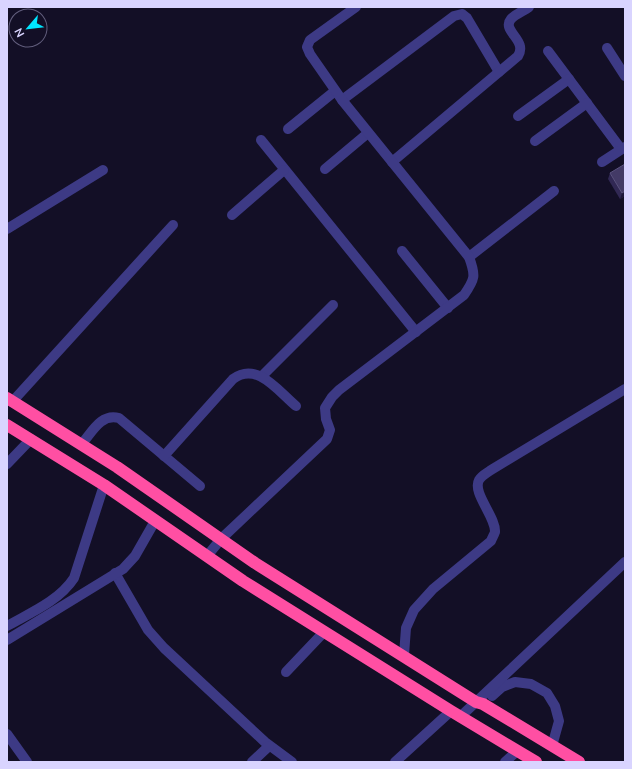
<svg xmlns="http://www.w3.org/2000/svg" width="632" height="769" font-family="Mulish,sans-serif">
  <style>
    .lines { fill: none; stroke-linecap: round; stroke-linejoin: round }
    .minor { stroke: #3d3a85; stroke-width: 10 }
    .highway { stroke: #ff4fa3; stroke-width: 12 }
    .wall { fill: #312854 }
    .shaded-wall { fill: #1d163a }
    .building { fill: #433a66; stroke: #5a527e }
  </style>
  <rect width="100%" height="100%" fill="#130f26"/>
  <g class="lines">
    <g class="minor">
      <path d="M607,48L625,76"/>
      <path d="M548,51L621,149"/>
      <path d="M342,100L454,16L462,14L467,18L499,72"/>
      <path d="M518,116L569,79"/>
      <path d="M288,129L335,91"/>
      <path d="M261,140L416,332"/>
      <path d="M535,141L587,103"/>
      <path d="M392,162L518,56C528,40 501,31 511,19C515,14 524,11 529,7"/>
      <path d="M602,162L625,147"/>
      <path d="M325,169L368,133"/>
      <path d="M232,215L284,170"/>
      <path d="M7,229L103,170"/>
      <path d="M402,251L448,308"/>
      <path d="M469,257L554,191"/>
      <path d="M262,376L333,305"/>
      <path d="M12,402L173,225"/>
      <path d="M81,445C92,432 101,413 119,418L200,486"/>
      <path d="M164,456L233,379C257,361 278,391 296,406"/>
      <path d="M7,464L31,439"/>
      <path d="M207,556L221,539L327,439L330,430L326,419L325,408L332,397L339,390L464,295C475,279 476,276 469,257L342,100L310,54L307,47L310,40L356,7"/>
      <path d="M115,573L148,630L164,648L265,742L292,762"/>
      <path d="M7,626C30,613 59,601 74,578L104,485"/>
      <path d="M7,640L123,569L135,556L155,521"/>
      <path d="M404,655L406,628L414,610L433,589L491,541C492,538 494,535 495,532C496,517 472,493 479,480C482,475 487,473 491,470L625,389"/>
      <path d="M286,672L324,632"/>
      <path d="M492,696L502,687L515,682L531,684L547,693L555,706L559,721L552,746"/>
      <path d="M460,717L625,562"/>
      <path d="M7,734L27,762"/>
      <path d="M252,762L269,746"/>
      <path d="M395,762L451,711"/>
      <path d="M505,762L517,751"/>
    </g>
    <g class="highway">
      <path d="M7,398L117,467L255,563L476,702L483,704L579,762"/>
      <path d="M7,425L104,485L243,581L451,711L536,762"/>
    </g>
  </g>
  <path class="wall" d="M610,173L625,196L620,199L608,179Z"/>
  <path class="shaded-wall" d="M625,191V196L620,199L622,193Z"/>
  <path class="building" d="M625,164V191L622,193L610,173Z"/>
  <rect width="632" height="769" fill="none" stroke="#d9d4ff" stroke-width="16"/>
  <g transform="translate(28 28) rotate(242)"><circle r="19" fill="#130f26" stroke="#625e7d"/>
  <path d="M0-3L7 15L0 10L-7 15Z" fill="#00e5ff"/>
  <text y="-6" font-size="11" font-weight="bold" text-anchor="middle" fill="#d9d4ff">N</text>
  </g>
</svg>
